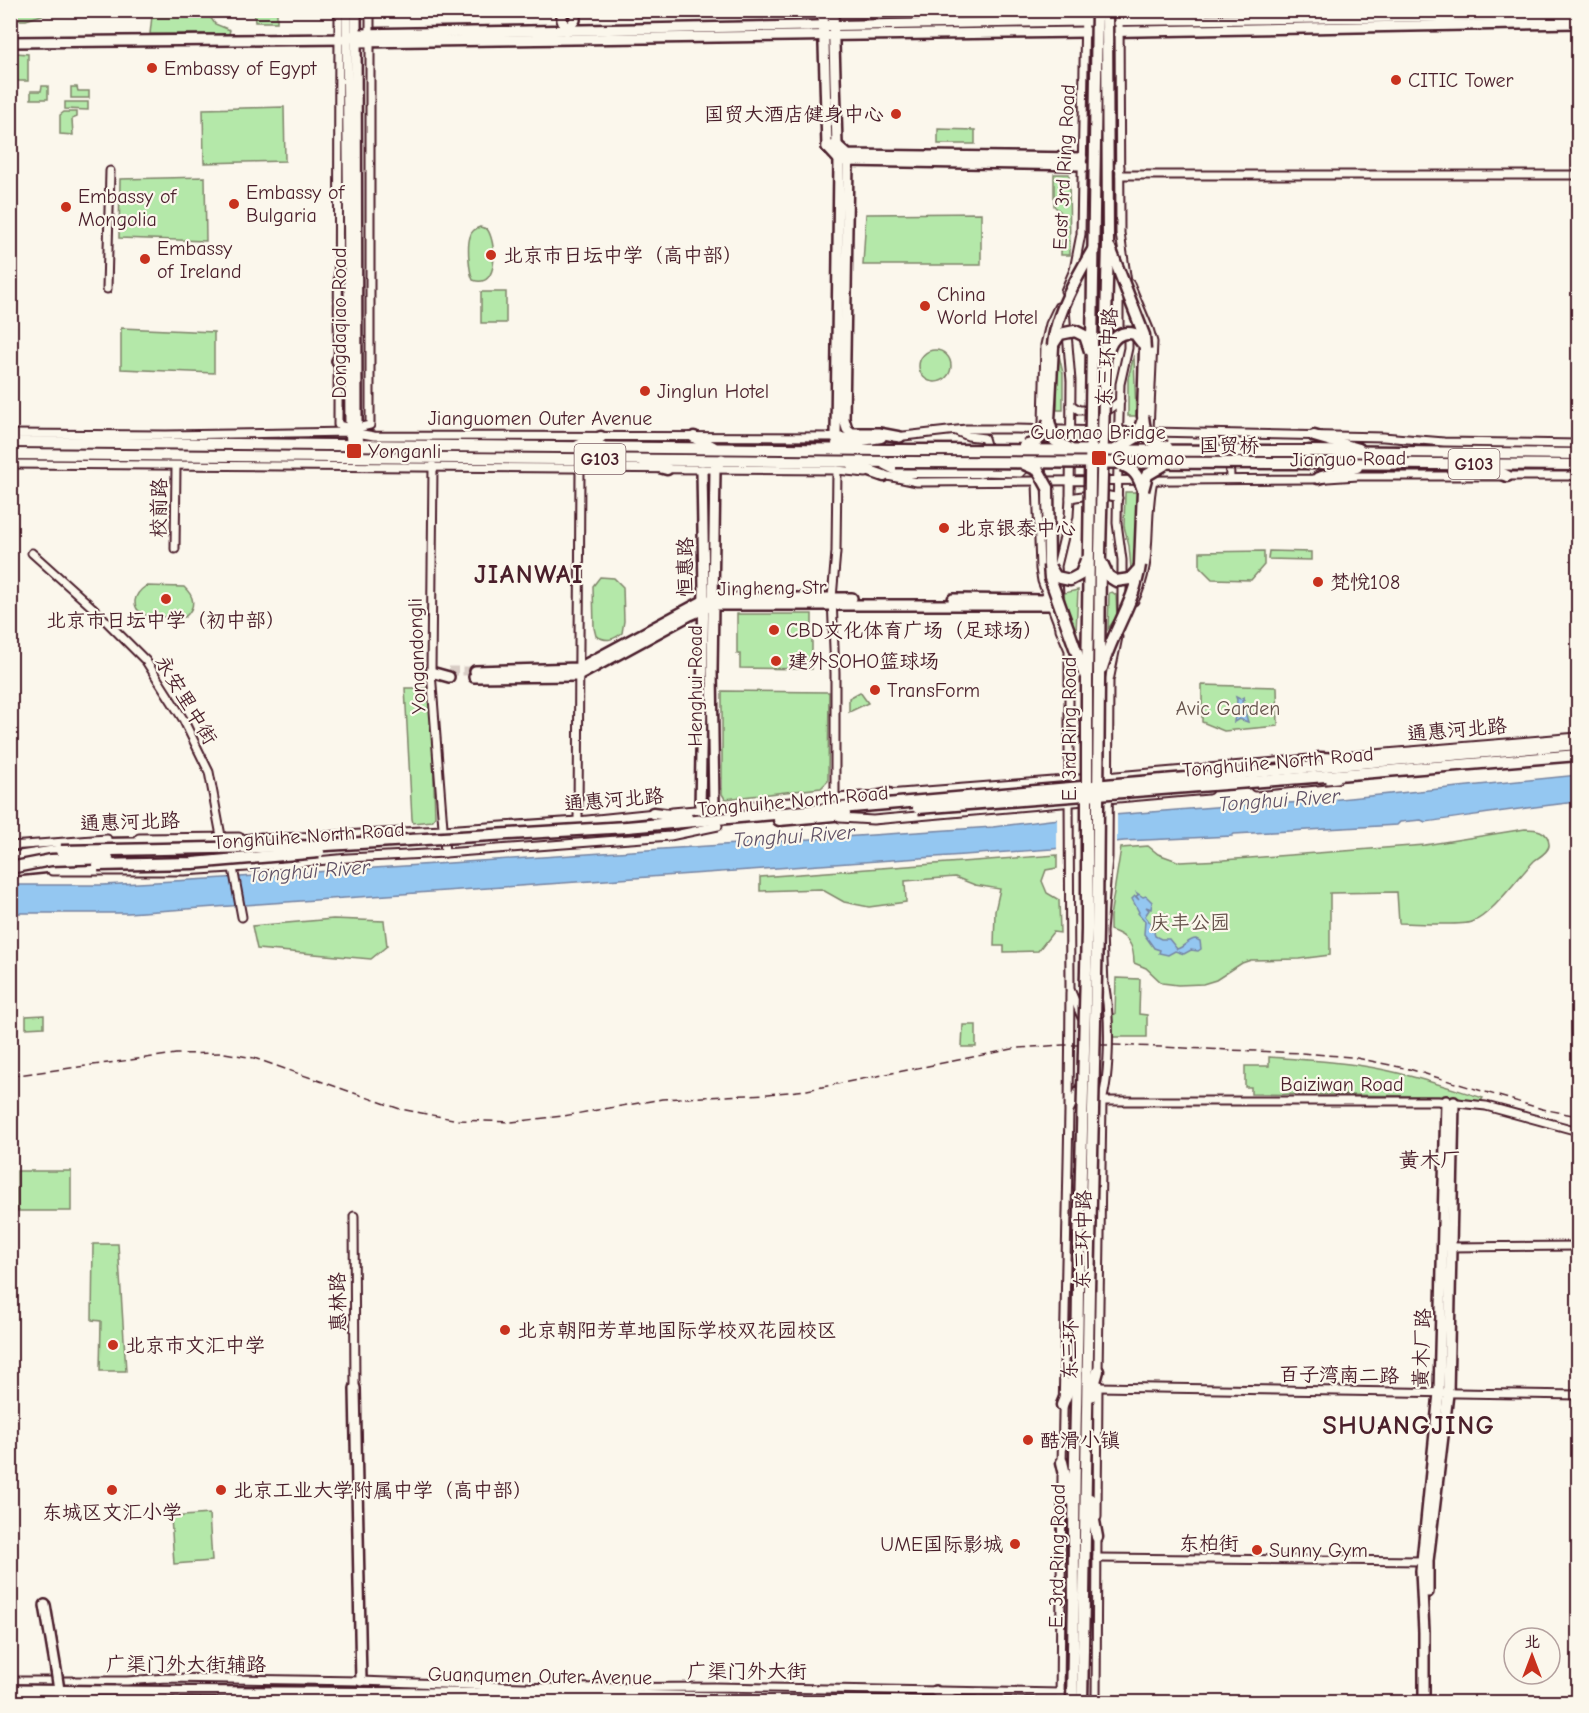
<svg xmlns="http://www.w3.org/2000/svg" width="1589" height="1713" font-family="'Comic Neue','LXGW WenKai TC',sans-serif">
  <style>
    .green { fill: #b4e8a9; stroke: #7f846a; stroke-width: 1.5 }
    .water { fill: #94c7f1; stroke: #7684a2; stroke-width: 1.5 }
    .pier { fill: #fbf7ec }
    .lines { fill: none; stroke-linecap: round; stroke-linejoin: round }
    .major-tunnel { stroke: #d8ccc5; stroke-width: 9; stroke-dasharray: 9 4.5; stroke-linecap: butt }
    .minor-casing { stroke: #4a1f2b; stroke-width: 11 }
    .major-casing { stroke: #4a1f2b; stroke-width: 14 }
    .highway-casing { stroke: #4a1f2b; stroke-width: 15 }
    .minor { stroke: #fbf7ec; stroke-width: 7 }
    .major { stroke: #fbf7ec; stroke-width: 9 }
    .highway { stroke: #fbf7ec; stroke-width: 10 }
    .rail { stroke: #4a1f2b; stroke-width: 1.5; stroke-dasharray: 9 4.5; stroke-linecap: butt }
    .major-bridge-casing { stroke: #4a1f2b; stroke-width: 14; stroke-linecap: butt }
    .highway-bridge-casing { stroke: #4a1f2b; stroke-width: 15; stroke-linecap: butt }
    .major-bridge { stroke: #fbf7ec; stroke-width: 9 }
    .highway-bridge { stroke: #fbf7ec; stroke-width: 10 }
    .poi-dot { fill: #c8321e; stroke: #fbf7ec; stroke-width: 2 }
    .labels { text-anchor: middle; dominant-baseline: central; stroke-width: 4.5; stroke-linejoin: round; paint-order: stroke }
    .shield { fill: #fbf7ec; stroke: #7f6065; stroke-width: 1.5 }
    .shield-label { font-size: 18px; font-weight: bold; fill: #4a1f2b }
    .poi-label { font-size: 20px; fill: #4a1f2b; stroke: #fbf7ec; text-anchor: start }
    .street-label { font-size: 20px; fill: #4a1f2b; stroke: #fbf7ec }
    .park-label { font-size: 20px; fill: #64514a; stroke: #fbf7ec }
    .water-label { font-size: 21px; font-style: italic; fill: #605166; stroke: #fbf7ec }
    .neighbourhood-label { font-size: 21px; fill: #4a1f2b; stroke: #fbf7ec }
    .district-label { font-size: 26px; font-weight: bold; letter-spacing: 1.5px; fill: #4a1f2b; stroke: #fbf7ec }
  </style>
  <rect width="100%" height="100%" fill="#fbf7ec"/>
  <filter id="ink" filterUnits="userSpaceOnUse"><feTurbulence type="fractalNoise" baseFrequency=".0167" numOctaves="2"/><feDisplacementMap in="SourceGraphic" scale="12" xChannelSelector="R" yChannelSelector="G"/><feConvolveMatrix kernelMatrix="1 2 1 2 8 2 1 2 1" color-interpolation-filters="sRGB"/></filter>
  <g filter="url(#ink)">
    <g class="green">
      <path d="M162,10L206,11L215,24L230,30L229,34H150L152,16Z"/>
      <path d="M10,11L11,10L55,11L26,20H11Z"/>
      <path d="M254,11H277V22H255Z"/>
      <path d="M16,53L28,54V81H16Z"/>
      <path d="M42,86H48V99H31V91H41Z"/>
      <path d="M71,87H77L78,91H89V98H71Z"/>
      <path d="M65,102H88V110L65,109Z"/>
      <path d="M284,107L285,161L204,163L203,109Z"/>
      <path d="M64,112H77V117L72,119L73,135L60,134V115Z"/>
      <path d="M938,129L975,130V144H938Z"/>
      <path d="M1054,174H1069L1070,255H1061L1062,213L1054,206Z"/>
      <path d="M205,177L206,241L119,238L120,179Z"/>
      <path d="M981,213V265H863L866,214Z"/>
      <path d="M480,227L487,229C496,240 500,290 473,280C469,272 467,246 470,237C471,231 475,229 480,227Z"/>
      <rect x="481" y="292" width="25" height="31"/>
      <path d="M121,328L214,332V373L121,369Z"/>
      <path d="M1057,347L1063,373V410H1057Z"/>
      <circle cx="935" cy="366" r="16"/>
      <path d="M1134,355L1136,416H1128V379Z"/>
      <path d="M1125,492H1139L1137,559L1131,569L1129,546L1124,526Z"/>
      <path d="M1264,551V565L1251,580L1212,579L1200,567V552Z"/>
      <path d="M1269,551L1311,552V560L1268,559Z"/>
      <path d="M600,577L614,578L623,587L624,621L622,633C613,640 607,642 596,636L594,628L593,586Z"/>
      <path d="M146,586L184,587C195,597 196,607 185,617C171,616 134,622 135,601C136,594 140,590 146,586Z"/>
      <path d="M1078,590L1076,632L1065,604L1064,593Z"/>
      <path d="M1112,592L1116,595L1117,616L1108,629L1109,593Z"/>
      <path d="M737,614H812V669L740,668V654H737Z"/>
      <path d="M1202,685L1277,687L1278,726L1224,731L1202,722Z"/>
      <path d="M405,688H431L435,817L432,821L413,823L412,819Z"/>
      <path d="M722,691L829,692L828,781L821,788L725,799L722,794Z"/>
      <path d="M860,692L868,703L849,712V698Z"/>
      <path d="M1525,829C1536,829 1548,830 1549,844C1550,851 1539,857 1534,861C1519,876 1492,915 1472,922C1462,926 1413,923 1399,923L1397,892L1330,893V955L1299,959L1251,960L1242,963L1216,980L1203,984L1178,985L1162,983L1146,968L1134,963C1134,944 1128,936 1110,930V917L1121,848L1148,846L1158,854L1180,862L1223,860L1425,845Z"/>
      <path d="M1057,855V868L1046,870L1042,881L1047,893L1059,900L1060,933L1053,932L1038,951L1004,952V946H994L995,911L1000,889L975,885L955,877L905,881L906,902L869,907L844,902L821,889L760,891V877Z"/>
      <path d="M333,919L384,921L387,946L371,959L257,949L252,926Z"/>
      <path d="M1116,978L1140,979L1139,1014L1147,1015V1037H1110L1111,1014H1115Z"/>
      <path d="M44,1015V1027L26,1028V1016Z"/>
      <path d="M963,1025H976V1047H962Z"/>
      <path d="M1269,1057C1308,1060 1347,1062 1385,1070C1418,1077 1450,1088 1483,1098L1481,1101L1439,1096L1251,1094V1087H1245V1066H1269Z"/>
      <rect x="17" y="1171" width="54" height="40"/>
      <path d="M93,1244H118L126,1371H100L101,1321L92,1320Z"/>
      <path d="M209,1514L212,1561L174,1564L171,1517Z"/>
    </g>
    <g class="water">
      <path d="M1236,697L1240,699L1244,697V700L1242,701L1248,722L1239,719L1234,722L1237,700Z"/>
      <path d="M1578,775V802C1527,807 1476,815 1425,822L1421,820L1400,822L1397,825L1234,834L1232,836L1124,841L1052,849L128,913H11L10,885H103L209,879L993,827L1050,820L1240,805L1310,802Z"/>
      <path d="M1137,893L1143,897L1146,896L1152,902L1151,909L1146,907L1149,910L1145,916L1152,925L1155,936L1161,939H1169L1177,949C1185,947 1188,939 1196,939L1200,941L1201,949L1198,951L1191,950L1184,954L1175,951L1168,955L1159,953L1160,950L1154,948L1144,934L1145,921L1138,913L1139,912L1132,899L1135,896L1139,900L1136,896L1138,895Z"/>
    </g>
    <path class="pier" d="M1117,813V845L1057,851V816Z"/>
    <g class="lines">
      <path class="major-tunnel" d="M449,671H475"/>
      <g class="minor-casing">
        <g id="minor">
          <path d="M339,10L338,425L350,428"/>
          <path d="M1119,10L1120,233L1128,289"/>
          <path d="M1082,167H1120"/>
          <path d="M1120,175H1578"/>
          <path d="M1130,284L1149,329L1153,342L1149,430"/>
          <path d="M107,289L110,171"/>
          <path d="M1065,291L1074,270L1081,234L1085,10"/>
          <path d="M1071,405L1079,410H1108L1120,401"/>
          <path d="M357,428L370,425V10"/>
          <path d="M1041,428L1043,423L1045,345L1050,324L1058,307"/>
          <path d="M956,431L968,436L984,438L987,448V469L980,474"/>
          <path d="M10,434L166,435L351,432L374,436L854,437"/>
          <path d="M1229,435L1230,479"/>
          <path d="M895,437L966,429H1016L1383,437L1444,442L1578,444"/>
          <path d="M1118,450L1120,384L1128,348V300"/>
          <path d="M1118,461L1117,523L1122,560V612"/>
          <path d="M10,464L837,470L866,473"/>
          <path d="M433,466L431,672L445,853"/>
          <path d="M983,472L1020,473L1026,467V461"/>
          <path d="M883,475L917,482L1312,479L1358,476H1578"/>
          <path d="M1037,482L1040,569L1042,581L1058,623"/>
          <path d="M1070,498C1085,495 1103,493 1118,498"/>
          <path d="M175,549L176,467"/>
          <path d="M32,553L92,607L146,661L183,719L209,772L221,836"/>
          <path d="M1059,594L1057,566L1069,516L1070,498L1071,381L1065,309"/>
          <path d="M1134,601C1154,564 1144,521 1153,480"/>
          <path d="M1059,614L1060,629L1069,650V784"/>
          <path d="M1070,715L1085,738"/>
          <path d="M1338,757L1578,737"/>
          <path d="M1105,777L1321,758"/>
          <path d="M1255,787L1337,779"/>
          <path d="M887,794L1091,778"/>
          <path d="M1069,795L1070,989L1082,1018"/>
          <path d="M835,797V673L832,598L836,552L837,470"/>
          <path d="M672,812L861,796"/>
          <path d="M840,818L873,820L1208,790"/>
          <path d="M578,821L580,469"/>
          <path d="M139,838L239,837"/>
          <path d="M259,839L443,830L578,821L655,813"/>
          <path d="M10,846L107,839"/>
          <path d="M233,868L242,917"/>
          <path d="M52,871H184L264,866L348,858L445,853L670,836L718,826"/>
          <path d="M1105,988C1110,1016 1110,1074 1102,1101H1438L1486,1106L1578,1131"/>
          <path d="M1098,1005L1104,987L1102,932L1108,857L1109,681L1118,637"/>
          <path d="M1094,1086L1102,1101L1098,1373"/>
          <path d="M1069,1109L1070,992"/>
          <path d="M354,1216L355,1388"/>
          <path d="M1448,1247L1578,1246"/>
          <path d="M1098,1387L1578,1395"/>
          <path d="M1062,1465L1069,1111L1082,1083"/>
          <path d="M1097,1517L1098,1384"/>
          <path d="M1097,1558L1424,1561"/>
          <path d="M10,1681H127L166,1678L361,1681L552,1688L715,1687L1060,1693L1075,1698"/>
          <path d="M1060,1702L1062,1476"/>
          <path d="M1096,1702L1097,1534"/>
        </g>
      </g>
      <g class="major-casing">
        <g id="major">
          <path d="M347,10L350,428L352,456"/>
          <path d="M356,10L357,425L360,456"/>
          <path d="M562,10V20L566,31L575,20V10"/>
          <path d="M823,10L827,147L839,160"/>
          <path d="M833,10L837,145L848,161L844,419L847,429L852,433H879L900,437"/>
          <path d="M10,42L347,39L356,34L1085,21L1578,15"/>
          <path d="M356,42L1085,32L1578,23"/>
          <path d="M827,147L837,145L848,155L1082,158"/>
          <path d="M845,161L1082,165"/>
          <path d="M337,361L350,340"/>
          <path d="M836,438L839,160"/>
          <path d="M953,599L1044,600L1048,596"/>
          <path d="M475,671L579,668L703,601L726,598H852"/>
          <path d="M431,672L449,677"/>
          <path d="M474,677L578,676L690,615L713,605H1051"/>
          <path d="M714,807L712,671L715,469L722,459"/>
          <path d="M700,809L704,589L702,470"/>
          <path d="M355,1388L361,1681"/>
          <path d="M1428,1592V1561L1448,1394L1454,1102"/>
          <path d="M45,1605L56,1670"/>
          <path d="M115,1691L576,1694L964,1702"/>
          <path d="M935,1691L952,1700"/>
          <path d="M115,1702H134"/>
          <path d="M1424,1702V1632L1421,1571L1439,1393L1446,1101"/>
        </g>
      </g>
      <g class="highway-casing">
        <g id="highway">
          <path d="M1143,416L1145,350"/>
          <path d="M1049,421L1053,346"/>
          <path d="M1314,436L1359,449"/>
          <path d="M694,437L713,447"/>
          <path d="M10,442L887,450"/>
          <path d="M837,444L881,437"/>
          <path d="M578,446L601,437"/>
          <path d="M1309,451L1578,454"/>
          <path d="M10,454L896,462"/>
          <path d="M645,463L667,469"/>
          <path d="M1309,463L1578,465"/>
          <path d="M885,464L899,471L908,472H983"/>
          <path d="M853,465L884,476"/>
          <path d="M1486,466L1507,476"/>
          <path d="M1318,478L1357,467"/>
          <path d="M1048,488L1049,565"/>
          <path d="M1140,565L1143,490"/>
          <path d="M1319,758L1342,759"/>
          <path d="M1325,766L1578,744"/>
          <path d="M1326,776L1578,755"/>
          <path d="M851,802L889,794"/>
          <path d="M653,813L687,817"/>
          <path d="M779,820L845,814"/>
          <path d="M627,827L863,806"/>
          <path d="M10,858L103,844L232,842L262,839"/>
          <path d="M17,870L66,865H98"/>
          <path d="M1091,1396L1098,1371"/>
          <path d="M1062,1405L1075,1374"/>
          <path d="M1062,1462L1071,1500"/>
          <path d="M1090,1499L1097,1537"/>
          <path d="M1074,1597C1073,1495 1077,1392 1078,1290"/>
          <path d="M1084,1597L1089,1290"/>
        </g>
      </g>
      <use href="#minor" class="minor"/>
      <use href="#major" class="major"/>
      <use href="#highway" class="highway"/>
      <path class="rail" d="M10,1076L176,1054L224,1053L254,1058L400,1109L458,1120L511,1122L563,1116L662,1099L768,1094L807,1090L1018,1048L1063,1045H1113L1301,1053L1352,1057L1409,1069L1542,1109L1578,1116"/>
      <g class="major-bridge-casing">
        <g id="major-bridge">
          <path d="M56,1670L59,1690"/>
          <path d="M10,1690L115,1691"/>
          <path d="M10,1700L115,1702"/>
        </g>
      </g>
      <g class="highway-bridge-casing">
        <g id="highway-bridge">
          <path d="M1110,248L1144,335L1145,350"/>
          <path d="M1054,343L1060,334L1075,331L1085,336L1090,351"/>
          <path d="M1053,346C1055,315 1078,275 1094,248"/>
          <path d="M1108,352C1111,338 1121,330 1135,334L1142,343"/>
          <path d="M1143,416C1145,436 1148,443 1167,447"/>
          <path d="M1049,421L1054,440L1070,449"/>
          <path d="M1024,446C1040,443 1044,435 1049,421"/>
          <path d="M887,450L1309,451"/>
          <path d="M1115,450L1137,437L1142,422"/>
          <path d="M896,462L1309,463"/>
          <path d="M1024,464L1038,470L1048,488"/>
          <path d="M1121,465C1135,469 1139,478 1143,490"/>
          <path d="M1143,490L1147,475L1164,465"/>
          <path d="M1102,563L1108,576L1116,581L1130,579L1137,571"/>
          <path d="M1049,565L1050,578L1084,673"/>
          <path d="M1050,567L1056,577L1070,580L1081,574L1086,560"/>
          <path d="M1102,668C1112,633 1135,601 1140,565"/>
          <path d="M863,806L1325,766"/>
          <path d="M918,808L1326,776"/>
          <path d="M61,851L310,846L627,827"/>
          <path d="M98,865L193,863L319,852"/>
          <path d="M10,868L51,860L108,858"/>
          <path d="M1078,1290L1087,930V681L1097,10"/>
          <path d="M1089,1290L1097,930L1100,553L1108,244L1107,10"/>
          <path d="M10,1702L13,1700"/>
          <path d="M1072,1702L1074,1597"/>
          <path d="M1082,1702L1084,1597"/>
        </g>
      </g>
      <use href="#major-bridge" class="major-bridge"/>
      <use href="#highway-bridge" class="highway-bridge"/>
    </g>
  </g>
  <g class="poi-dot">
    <circle cx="152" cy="68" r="6"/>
    <circle cx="1396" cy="80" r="6"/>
    <circle cx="896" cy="114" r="6"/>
    <circle cx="234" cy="204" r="6"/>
    <circle cx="66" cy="207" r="6"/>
    <circle cx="491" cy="255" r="6"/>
    <circle cx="145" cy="259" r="6"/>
    <circle cx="925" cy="306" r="6"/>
    <circle cx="645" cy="391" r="6"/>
    <rect x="346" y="443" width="16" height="16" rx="3"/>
    <rect x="1091" y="450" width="16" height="16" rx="3"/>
    <circle cx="944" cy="528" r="6"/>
    <circle cx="1318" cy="582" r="6"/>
    <circle cx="166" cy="599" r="6"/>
    <circle cx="774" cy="630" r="6"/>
    <circle cx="776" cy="661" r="6"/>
    <circle cx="875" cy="690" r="6"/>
    <circle cx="505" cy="1330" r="6"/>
    <circle cx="113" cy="1345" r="6"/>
    <circle cx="1028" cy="1440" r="6"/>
    <circle cx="112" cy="1490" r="6"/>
    <circle cx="221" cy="1490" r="6"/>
    <circle cx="1015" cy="1544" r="6"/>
    <circle cx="1257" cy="1550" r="6"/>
  </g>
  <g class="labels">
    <g class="shield">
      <rect x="574.5" y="444" width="51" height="30" rx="4.5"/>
      <rect x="1448.5" y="449" width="51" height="30" rx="4.5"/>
    </g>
    <g class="shield-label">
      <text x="600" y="459">G103</text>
      <text x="1474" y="464">G103</text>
    </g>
    <g class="poi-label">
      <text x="164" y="68">Embassy of Egypt</text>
      <text x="1408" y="80">CITIC Tower</text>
      <text x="884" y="114" text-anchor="end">国贸大酒店健身中心</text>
      <text x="246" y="192">Embassy of<tspan x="246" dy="23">Bulgaria</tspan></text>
      <text x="78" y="196">Embassy of<tspan x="78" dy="23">Mongolia</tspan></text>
      <text x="157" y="248">Embassy<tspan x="157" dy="23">of Ireland</tspan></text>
      <text x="503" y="255">北京市日坛中学（高中部）</text>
      <text x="937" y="294">China<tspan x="937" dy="23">World Hotel</tspan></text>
      <text x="657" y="391">Jinglun Hotel</text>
      <text x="368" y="451">Yonganli</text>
      <text x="1112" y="458">Guomao</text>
      <text x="956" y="528">北京银泰中心</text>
      <text x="1330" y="582">梵悦108</text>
      <text x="166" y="620" text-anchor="middle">北京市日坛中学（初中部）</text>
      <text x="786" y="630">CBD文化体育广场（足球场）</text>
      <text x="788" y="661">建外SOHO篮球场</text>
      <text x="887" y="690">TransForm</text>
      <text x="517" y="1330">北京朝阳芳草地国际学校双花园校区</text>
      <text x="125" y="1345">北京市文汇中学</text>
      <text x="1040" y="1440">酷滑小镇</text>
      <text x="233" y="1490">北京工业大学附属中学（高中部）</text>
      <text x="112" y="1512" text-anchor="middle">东城区文汇小学</text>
      <text x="1003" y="1544" text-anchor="end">UME国际影城</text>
      <text x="1269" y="1550">Sunny Gym</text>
    </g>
    <g class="street-label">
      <text transform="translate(1064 167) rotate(-87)">East 3rd Ring Road</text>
      <text transform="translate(339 323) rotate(-90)">Dongdaqiao Road</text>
      <text transform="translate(1107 357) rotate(-86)">东三环中路</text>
      <text x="540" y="418">Jianguomen Outer Avenue</text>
      <text x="1098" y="432">Guomao Bridge</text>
      <text x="1229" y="445">国贸桥</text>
      <text transform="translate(1348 459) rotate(-1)">Jianguo Road</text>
      <text transform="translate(159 508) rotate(-89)">校前路</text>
      <text transform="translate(685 567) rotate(-90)">恒惠路</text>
      <text transform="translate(772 588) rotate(-1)">Jingheng Str</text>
      <text transform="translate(417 656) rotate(-92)">Yongandongli</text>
      <text transform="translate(695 686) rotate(-90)">Henghui Road</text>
      <text transform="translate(186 700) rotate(59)">永安里中街</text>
      <text transform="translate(1069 729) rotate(-90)">E. 3rd Ring Road</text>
      <text transform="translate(1457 730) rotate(-5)">通惠河北路</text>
      <text transform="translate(1278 762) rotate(-5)">Tonghuihe North Road</text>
      <text transform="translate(614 800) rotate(-5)">通惠河北路</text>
      <text transform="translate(793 801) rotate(-5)">Tonghuihe North Road</text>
      <text transform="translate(130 822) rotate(-2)">通惠河北路</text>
      <text transform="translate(309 836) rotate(-4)">Tonghuihe North Road</text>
      <text x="1342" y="1084">Baiziwan Road</text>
      <text transform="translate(1083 1240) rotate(-89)">东三环中路</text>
      <text transform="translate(338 1302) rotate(-91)">惠林路</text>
      <text transform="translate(1422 1348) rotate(-88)">黄木厂路</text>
      <text transform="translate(1070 1350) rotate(-89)">东三环</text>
      <text transform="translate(1339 1375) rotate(1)">百子湾南二路</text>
      <text x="1209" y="1543">东柏街</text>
      <text transform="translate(1057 1556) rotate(-89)">E. 3rd Ring Road</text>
      <text x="186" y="1664">广渠门外大街辅路</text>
      <text x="747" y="1671">广渠门外大街</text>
      <text transform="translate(540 1676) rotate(1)">Guanqumen Outer Avenue</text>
    </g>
    <g class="park-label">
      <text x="1228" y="708">Avic Garden</text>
      <text x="1190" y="922">庆丰公园</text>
    </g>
    <g class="water-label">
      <text transform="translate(1279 800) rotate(-4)">Tonghui River</text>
      <text transform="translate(794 836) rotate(-4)">Tonghui River</text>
      <text transform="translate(309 871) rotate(-4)">Tonghui River</text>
    </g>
    <g class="neighbourhood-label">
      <text x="1430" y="1160">黄木厂</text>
    </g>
    <g class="district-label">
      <text x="529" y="575">JIANWAI</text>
      <text x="1409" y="1426">SHUANGJING</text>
    </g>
  </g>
  <rect width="1589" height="1713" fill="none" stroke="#fbf7ec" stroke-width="36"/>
  <rect x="18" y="18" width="1553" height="1677" fill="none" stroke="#4a1f2b" stroke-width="2" filter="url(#ink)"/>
  <g transform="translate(1532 1656)"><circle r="28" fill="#fbf7ec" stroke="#b4a19f" stroke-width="1.5"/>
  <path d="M0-4.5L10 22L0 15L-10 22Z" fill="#c8321e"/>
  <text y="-9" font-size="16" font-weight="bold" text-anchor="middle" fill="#4a1f2b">北</text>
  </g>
</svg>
